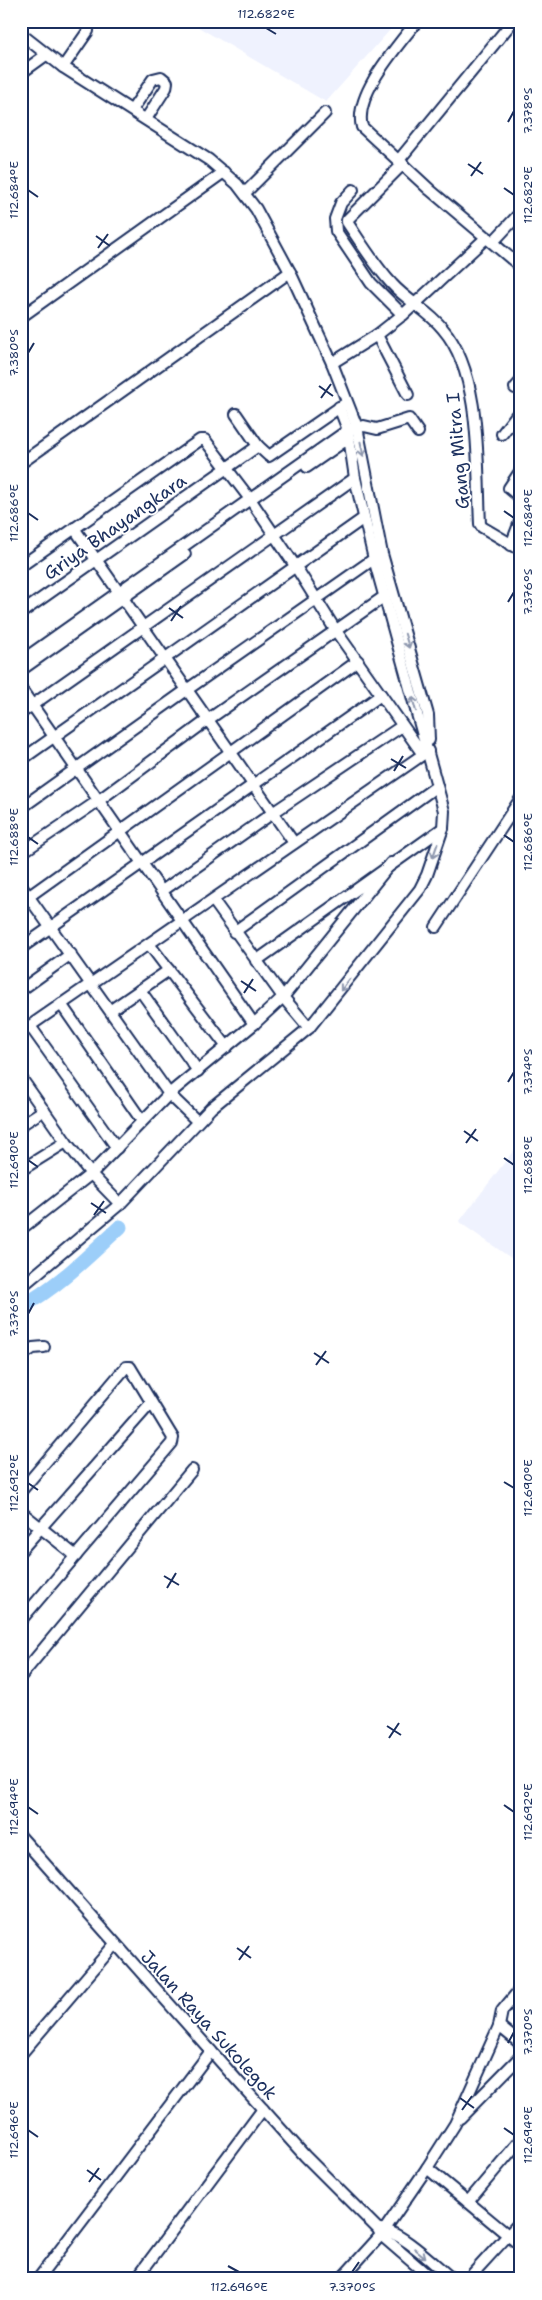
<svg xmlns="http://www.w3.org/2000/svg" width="542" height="2300" font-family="'Shantell Sans',sans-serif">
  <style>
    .built { fill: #eff2fe }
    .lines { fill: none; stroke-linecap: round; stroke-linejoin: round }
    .river { stroke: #9ccef9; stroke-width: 15 }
    .minor-casing { stroke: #1b2f5e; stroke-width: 14 }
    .minor { stroke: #fff; stroke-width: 10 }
    .oneway { stroke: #8d97ae }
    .ticks { fill: none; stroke: #1b2f5e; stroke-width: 2 }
    .labels { text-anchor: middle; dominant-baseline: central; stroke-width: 4; stroke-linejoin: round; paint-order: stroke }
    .street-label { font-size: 18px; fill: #1b2f5e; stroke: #fff }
    .neatline { fill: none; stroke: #1b2f5e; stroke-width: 2 }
    .ticks-label { font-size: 12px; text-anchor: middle; fill: #1b2f5e }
  </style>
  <rect width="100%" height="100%" fill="#fff"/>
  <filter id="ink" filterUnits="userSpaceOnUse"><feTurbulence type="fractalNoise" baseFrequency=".02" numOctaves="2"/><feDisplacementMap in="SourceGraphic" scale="10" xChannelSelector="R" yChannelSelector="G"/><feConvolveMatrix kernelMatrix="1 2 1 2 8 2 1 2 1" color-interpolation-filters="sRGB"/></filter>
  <g filter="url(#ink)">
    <g class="built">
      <path d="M188,21H398L326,102Z"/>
      <path d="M521,1141V1265L459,1222Z"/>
    </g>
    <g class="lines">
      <path class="river" d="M21,1307C58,1287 89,1255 120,1227"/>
      <g class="minor-casing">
        <g id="minor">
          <path d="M417,21C398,46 353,95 362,127L430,190L521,267"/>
          <path d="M21,34L63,67L209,160L237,184L256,209L290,272L332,363L357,427L382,554L428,715L429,740"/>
          <path d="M63,67L88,31V25L84,21"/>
          <path d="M21,73L46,55"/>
          <path d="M132,110L153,79L161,77L167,82L166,88L146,119"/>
          <path d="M399,160L513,21"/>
          <path d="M403,164L347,220V222C361,243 375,266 392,284C407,301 429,311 443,329C482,374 477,467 480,524L482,527L521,550"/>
          <path d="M353,190L341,203L335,219L336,231L371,283L403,315"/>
          <path d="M245,193L325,113"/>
          <path d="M493,242L521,212"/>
          <path d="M21,317L224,172"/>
          <path d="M377,335L408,395"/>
          <path d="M332,363L377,335L405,313L487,237"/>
          <path d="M515,388L521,381"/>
          <path d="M236,414L258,446L269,456L343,405"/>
          <path d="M502,434L521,409"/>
          <path d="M21,463L290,272"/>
          <path d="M307,467L349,438"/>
          <path d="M519,473L509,488L521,498"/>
          <path d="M74,528L294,843"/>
          <path d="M511,545L521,519"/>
          <path d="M21,566L200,440H205L250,499L296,567L336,631L422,753"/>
          <path d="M21,613L258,446"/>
          <path d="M21,661L348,430L364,426L377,429L409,419L418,432"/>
          <path d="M21,670L185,554"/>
          <path d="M21,689L254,1024"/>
          <path d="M21,713L355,478"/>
          <path d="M21,760L364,518"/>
          <path d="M21,808L188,689L378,556"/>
          <path d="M21,853L98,801L209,719L385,596"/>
          <path d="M21,886L169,1094L197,1121"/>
          <path d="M162,891L274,812L402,726"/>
          <path d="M213,900L283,997L309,1028"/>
          <path d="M21,902L358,661"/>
          <path d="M436,927L521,798"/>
          <path d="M234,932L437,786"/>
          <path d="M149,944L227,1047"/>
          <path d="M21,948L381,695"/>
          <path d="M256,961L443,828"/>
          <path d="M21,990L71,954"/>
          <path d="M140,990L198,1071"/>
          <path d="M61,1004L142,1121"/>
          <path d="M111,1010L169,970"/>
          <path d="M30,1026L117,1148"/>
          <path d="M21,1032L428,751"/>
          <path d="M21,1078L66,1142L91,1174L120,1204"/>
          <path d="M21,1125L44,1110"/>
          <path d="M21,1170L66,1142"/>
          <path d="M21,1229L91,1174L169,1094L254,1024L283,997L391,863"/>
          <path d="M21,1287L120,1204L211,1108L309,1028L420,889L427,875L443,828L444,811L374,559L355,478L348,430L339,407"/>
          <path d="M21,1356L33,1348L44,1347"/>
          <path d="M21,1491L126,1367H130L173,1438L172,1443L21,1620"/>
          <path d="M21,1512L76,1556"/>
          <path d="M21,1550L151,1403"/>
          <path d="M21,1676L192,1470"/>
          <path d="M21,1837L235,2078L305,2156L378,2229L381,2235L432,2279"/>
          <path d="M499,2026L521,2044"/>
          <path d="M21,2054L115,1944"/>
          <path d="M460,2118L521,2056"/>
          <path d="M427,2168L521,2246"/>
          <path d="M468,2202L521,2139"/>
          <path d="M379,2229C400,2230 435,2265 452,2279"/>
          <path d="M38,2279L211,2051"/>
          <path d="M136,2279L263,2109"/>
          <path d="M341,2279L381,2235L427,2168L455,2124L499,2026L502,2011L521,1988"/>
          <path d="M468,2279L521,2221"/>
        </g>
      </g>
      <use href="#minor" class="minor"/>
    </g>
    <defs><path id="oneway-shaft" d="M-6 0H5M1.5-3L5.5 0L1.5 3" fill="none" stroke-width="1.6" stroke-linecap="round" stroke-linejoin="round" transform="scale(1.25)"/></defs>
    <g class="oneway">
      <use href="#oneway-shaft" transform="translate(362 449) rotate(78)"/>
      <use href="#oneway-shaft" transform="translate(407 641) rotate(73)"/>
      <use href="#oneway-shaft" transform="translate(414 704) rotate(-105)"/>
      <use href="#oneway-shaft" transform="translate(435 851) rotate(109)"/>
      <use href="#oneway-shaft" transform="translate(345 985) rotate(127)"/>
      <use href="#oneway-shaft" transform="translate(420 2253) rotate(39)"/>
    </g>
  </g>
  <path class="ticks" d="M266,28L276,34M508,122L514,111M468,164L483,174M471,176L481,162M504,188L514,195M28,190L38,197M96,236L110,246M98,248L108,234M28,353L34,343M319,386L333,396M321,398L331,384M504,511L514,518M28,513L38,520M508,602L514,592M169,608L183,618M171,621L181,606M391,759L406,768M394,771L403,756M504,835L514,842M28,837L38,844M241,981L256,991M244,993L253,979M508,1082L514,1072M464,1131L478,1141M466,1143L476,1129M504,1158L514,1165M28,1160L38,1167M91,1203L106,1213M94,1215L104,1201M28,1314L34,1303M314,1353L329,1363M316,1365L326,1351M504,1482L514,1488M28,1483L38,1490M164,1576L179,1585M167,1588L176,1573M387,1726L401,1735M389,1738L399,1723M504,1805L514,1812M28,1807L38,1814M237,1948L251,1958M239,1960L249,1946M508,2043L514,2032M460,2098L474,2108M462,2110L472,2096M504,2128L514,2135M28,2130L38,2137M87,2170L101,2180M89,2182L99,2168M228,2266L239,2272M352,2272L359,2262"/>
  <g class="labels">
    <g class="street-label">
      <text transform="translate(458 451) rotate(-95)">Gang Mitra I</text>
      <text transform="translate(115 527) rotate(-35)">Griya Bhayangkara</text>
      <text transform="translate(209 2025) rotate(48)">Jalan Raya Sukolegok</text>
    </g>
  </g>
  <rect width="542" height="2300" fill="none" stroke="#fff" stroke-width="55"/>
  <rect x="28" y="28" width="486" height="2244" class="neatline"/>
  <g class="ticks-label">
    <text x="266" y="18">112.682°E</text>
    <text transform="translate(528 111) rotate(-90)" y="4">7.378°S</text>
    <text transform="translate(14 190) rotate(-90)" y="4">112.684°E</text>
    <text transform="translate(528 195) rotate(-90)" y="4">112.682°E</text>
    <text transform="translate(14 353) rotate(-90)" y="4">7.380°S</text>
    <text transform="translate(14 513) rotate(-90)" y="4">112.686°E</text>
    <text transform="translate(528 518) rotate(-90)" y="4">112.684°E</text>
    <text transform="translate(528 592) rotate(-90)" y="4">7.376°S</text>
    <text transform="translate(14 837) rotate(-90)" y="4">112.688°E</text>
    <text transform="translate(528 842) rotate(-90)" y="4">112.686°E</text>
    <text transform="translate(528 1072) rotate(-90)" y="4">7.374°S</text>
    <text transform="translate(14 1160) rotate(-90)" y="4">112.690°E</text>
    <text transform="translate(528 1165) rotate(-90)" y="4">112.688°E</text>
    <text transform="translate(14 1314) rotate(-90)" y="4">7.376°S</text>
    <text transform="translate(14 1483) rotate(-90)" y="4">112.692°E</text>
    <text transform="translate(528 1488) rotate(-90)" y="4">112.690°E</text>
    <text transform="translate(14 1807) rotate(-90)" y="4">112.694°E</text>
    <text transform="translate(528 1812) rotate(-90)" y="4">112.692°E</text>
    <text transform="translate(528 2032) rotate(-90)" y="4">7.370°S</text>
    <text transform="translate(14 2130) rotate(-90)" y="4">112.696°E</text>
    <text transform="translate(528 2135) rotate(-90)" y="4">112.694°E</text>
    <text x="239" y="2291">112.696°E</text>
    <text x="352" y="2291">7.370°S</text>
  </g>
</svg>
